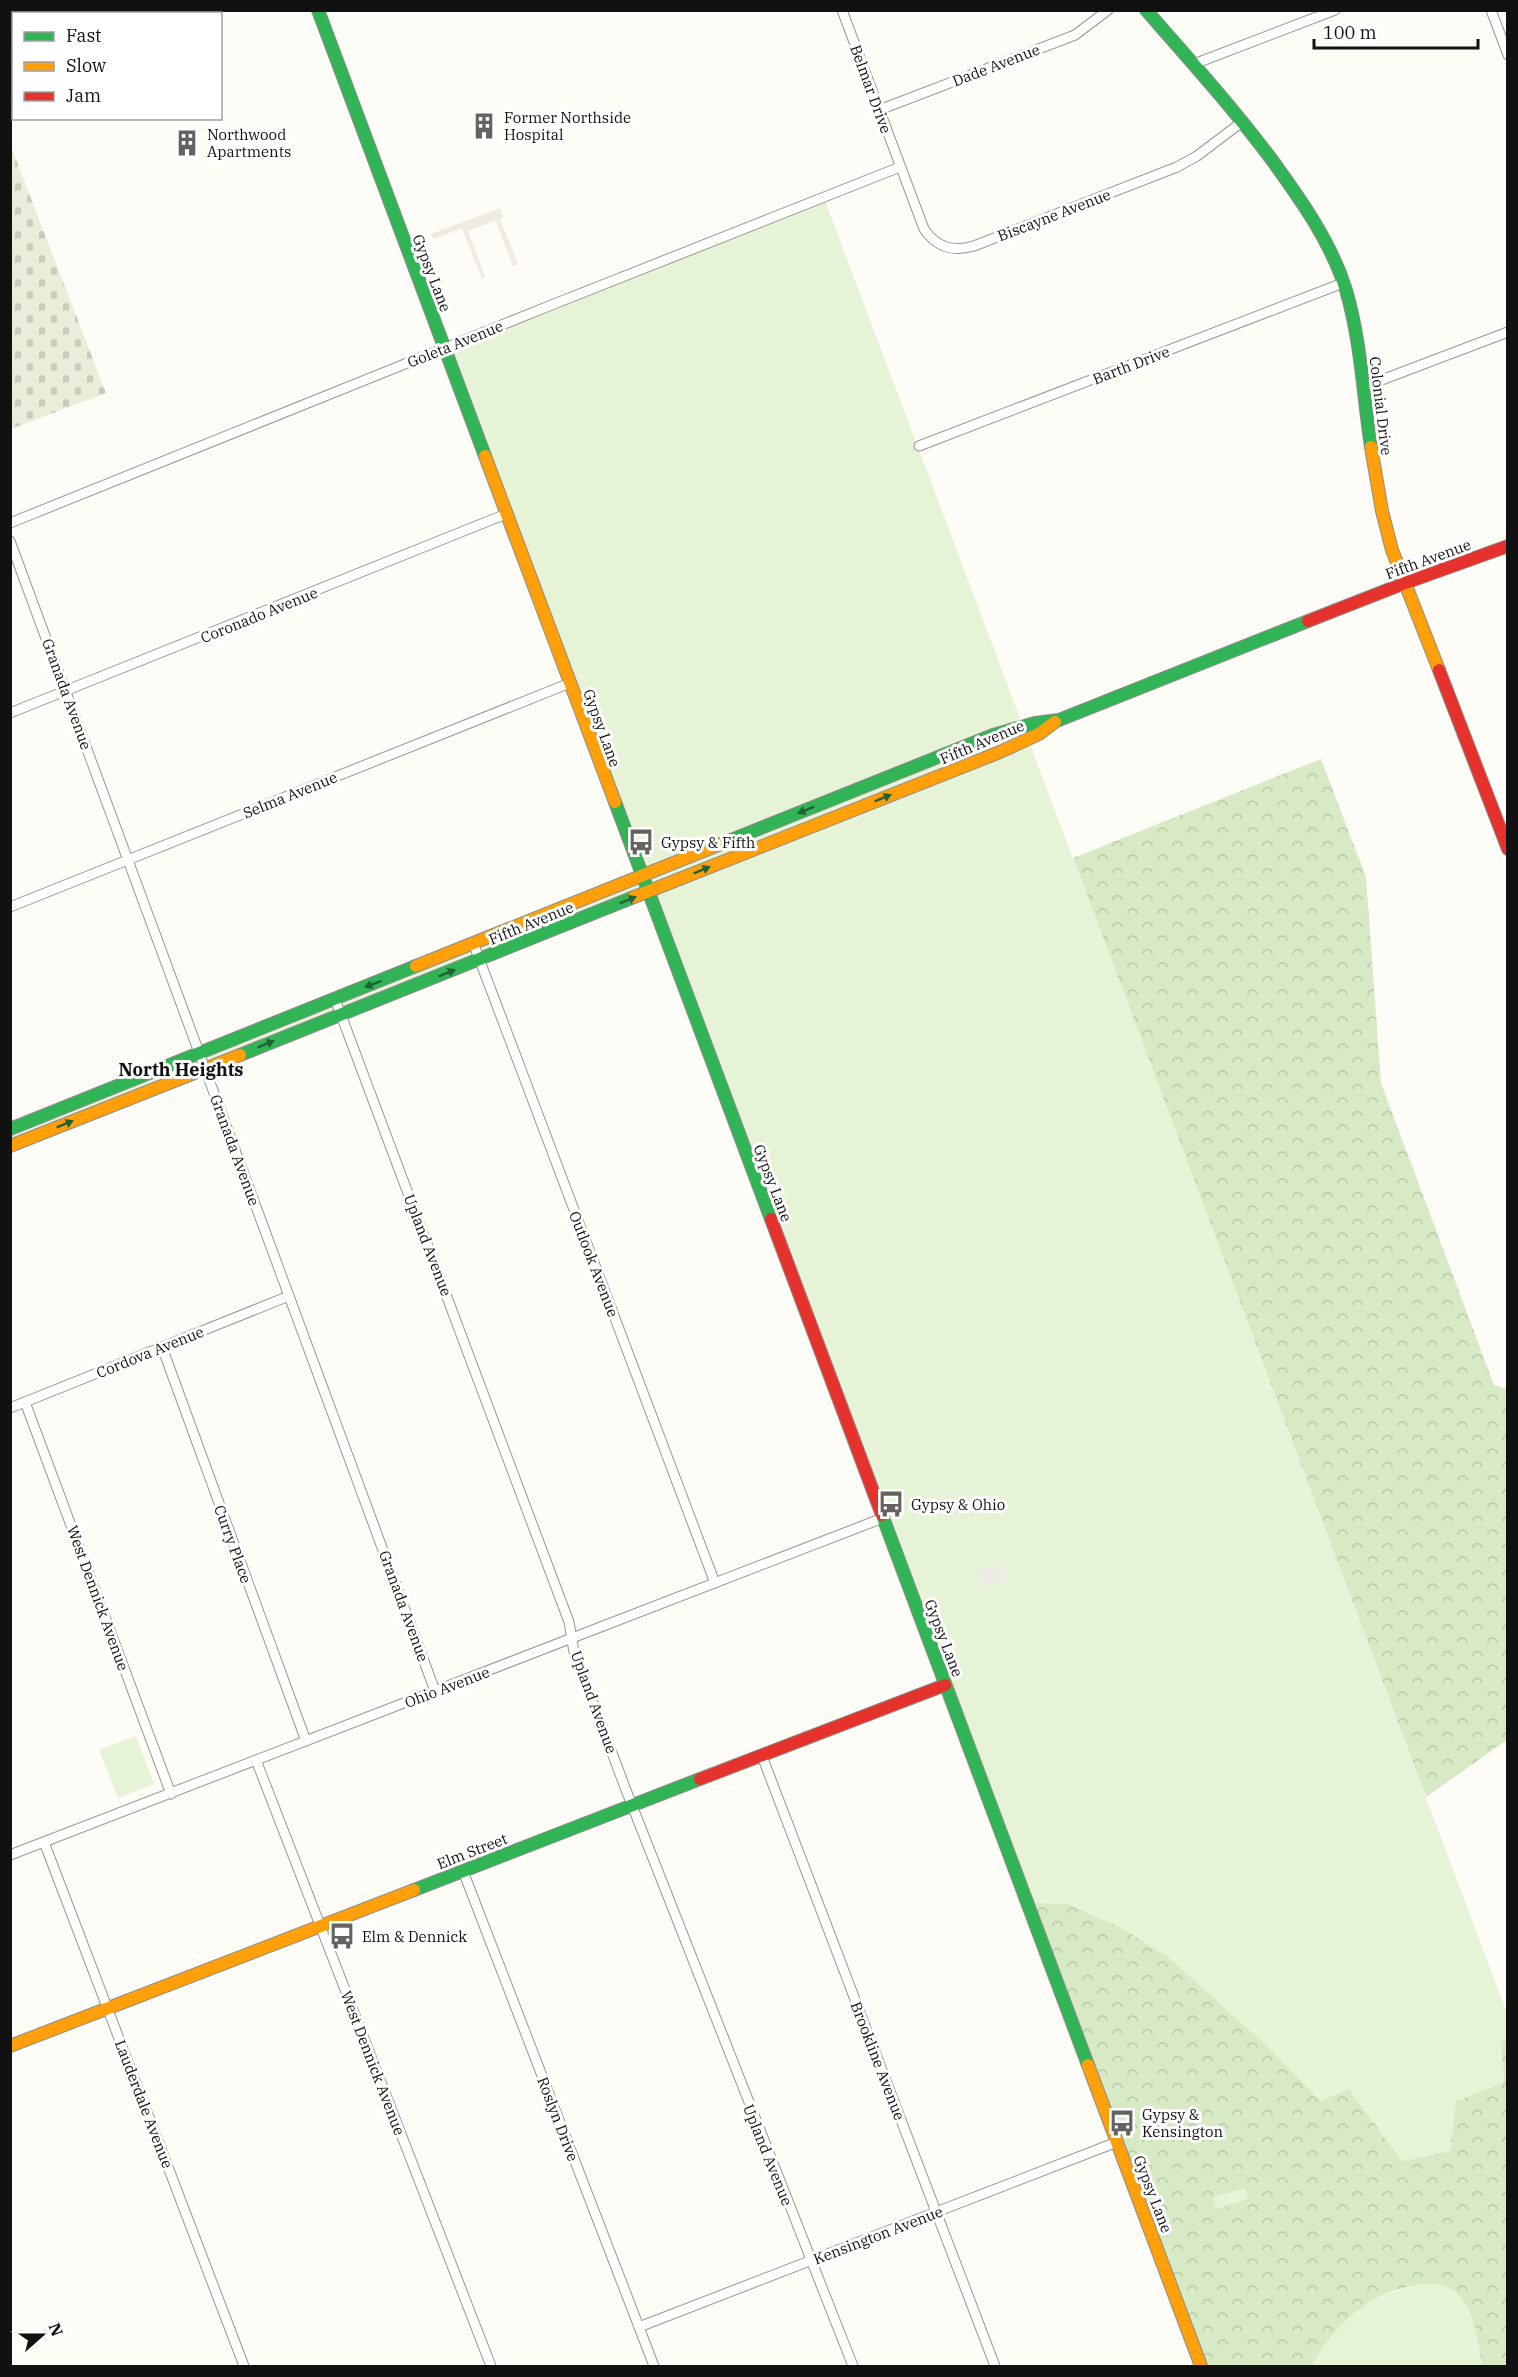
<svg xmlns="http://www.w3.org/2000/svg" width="1518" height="2377" font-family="'IBM Plex Serif',serif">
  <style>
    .grass { fill: #e7f3d7 }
    .forest { fill: url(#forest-crowns); fill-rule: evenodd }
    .cemetery { fill: url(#cemetery-stones) }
    .plaza { fill: #edebe2 }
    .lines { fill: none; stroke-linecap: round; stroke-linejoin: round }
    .street-casing { stroke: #979795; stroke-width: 11 }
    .fast-casing { stroke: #8e8d8b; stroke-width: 14 }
    .slow-casing { stroke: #8e8d8b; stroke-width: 14 }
    .jam-casing { stroke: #8e8d8b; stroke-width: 14 }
    .street { stroke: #fffffe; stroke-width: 9 }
    .fast { stroke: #30b455; stroke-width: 12 }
    .slow { stroke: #ff9f0a; stroke-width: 12 }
    .jam { stroke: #e5322d; stroke-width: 12 }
    .oneway { fill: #206233 }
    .labels { text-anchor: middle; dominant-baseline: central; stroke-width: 6; stroke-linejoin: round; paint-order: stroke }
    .street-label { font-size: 15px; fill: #111; stroke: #fff }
    .poi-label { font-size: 15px; fill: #111; stroke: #fff; text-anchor: start }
    .quarter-label { font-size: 18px; font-weight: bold; fill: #111; stroke: #fff }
  </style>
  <defs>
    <pattern id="forest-crowns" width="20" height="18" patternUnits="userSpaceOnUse" patternTransform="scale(1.5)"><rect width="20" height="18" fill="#d8eac5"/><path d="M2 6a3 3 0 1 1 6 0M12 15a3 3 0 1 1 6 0" fill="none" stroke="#b8c8a8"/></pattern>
    <pattern id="cemetery-stones" width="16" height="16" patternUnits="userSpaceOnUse" patternTransform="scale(1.5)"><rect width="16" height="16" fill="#e9eedb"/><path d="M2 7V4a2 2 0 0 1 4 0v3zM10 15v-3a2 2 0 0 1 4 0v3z" fill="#c7cbbb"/></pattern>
  </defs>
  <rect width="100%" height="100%" fill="#fdfcf7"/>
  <g class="grass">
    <path d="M824,198L1023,726L1059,720L1028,739L1507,2013V2040L1501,2043L1504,2082L1456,2101L1450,2151L1402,2161L1349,2089L1244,2366H1201L647,892L11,1146V1129L641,875L444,349Z"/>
    <path d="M136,1736L154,1784L118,1798L99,1750Z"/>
    <path d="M1434,2282C1439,2284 1447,2286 1451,2289C1474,2307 1479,2340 1482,2366H1312C1342,2311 1373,2293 1434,2282Z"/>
  </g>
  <g class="forest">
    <path d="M1321,759L1366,877L1381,1083L1494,1385L1507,1389V1740L1426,1797L1073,858Z"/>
    <path d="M1027,1903L1068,1904L1123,1929L1168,1957L1267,2046L1320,2101L1349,2089L1402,2161L1450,2151L1456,2101L1504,2082L1501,2042L1507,2040V2366H1482C1479,2342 1473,2301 1449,2288C1437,2281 1426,2284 1413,2286C1367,2294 1333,2326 1312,2366H1201ZM1245,2188L1248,2199L1216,2209L1213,2197Z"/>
  </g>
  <path class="cemetery" d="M10,144L106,393L11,429H10Z"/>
  <g class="plaza">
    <path d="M500,208L504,217L500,219L518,264L513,266L495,220L468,231L485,277L482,279L462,228L433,239L431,234Z"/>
    <path d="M1001,1564L1011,1582H998L980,1588L976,1570Z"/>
  </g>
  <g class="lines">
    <g class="street-casing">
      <g id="street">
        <path d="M842,10L924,229C937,248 953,252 974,246L1177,167L1197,156L1242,122"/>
        <path d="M1491,10L1508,55"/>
        <path d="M1194,64L1335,10"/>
        <path d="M879,110L1075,35L1108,10"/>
        <path d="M1363,387L1508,332"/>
        <path d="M919,446L1343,283"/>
        <path d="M10,523L544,308L900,167"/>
        <path d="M10,541L435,1691"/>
        <path d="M10,713L506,514"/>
        <path d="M10,907L570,683"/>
        <path d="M474,945L715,1583"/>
        <path d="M335,999L569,1622L574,1652L626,1790L853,2366"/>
        <path d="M162,1347L306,1741"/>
        <path d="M25,1402L171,1794"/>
        <path d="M10,1408L289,1296"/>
        <path d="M762,1756L995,2366"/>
        <path d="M256,1760L491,2366"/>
        <path d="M44,1842L244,2366"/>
        <path d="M10,1855L883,1518"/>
        <path d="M463,1871L654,2366"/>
        <path d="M639,2327L1117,2142"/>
      </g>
    </g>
    <g class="fast-casing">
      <g id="fast">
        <path d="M318,10L485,456"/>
        <path d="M1146,10C1189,59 1233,108 1272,160C1301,200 1331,242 1346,290C1361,341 1363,395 1371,447"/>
        <path d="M615,802L771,1219"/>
        <path d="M721,844L993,735L1035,723L1059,720L1308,621"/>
        <path d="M240,1055L634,897"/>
        <path d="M10,1129L416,966"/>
        <path d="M882,1515L1088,2065"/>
        <path d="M414,1890L700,1779"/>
      </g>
    </g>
    <g class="slow-casing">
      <g id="slow">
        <path d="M1371,447L1382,511L1392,550L1439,670"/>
        <path d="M485,456L615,802"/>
        <path d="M634,897L1000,752L1039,734L1055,722"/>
        <path d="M416,966L721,844"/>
        <path d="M10,1146L240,1055"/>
        <path d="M10,2046L414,1890"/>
        <path d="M1088,2065L1201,2366"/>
      </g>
    </g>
    <g class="jam-casing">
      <g id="jam">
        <path d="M1308,621L1405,583L1508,546"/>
        <path d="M1439,670L1508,849"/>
        <path d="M771,1219L882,1515"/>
        <path d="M700,1779L945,1685"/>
      </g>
    </g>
    <use href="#street" class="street"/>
    <use href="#fast" class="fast"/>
    <use href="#slow" class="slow"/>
    <use href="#jam" class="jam"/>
  </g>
  <defs><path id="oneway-solid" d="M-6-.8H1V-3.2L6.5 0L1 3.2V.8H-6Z" transform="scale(1.5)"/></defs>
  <g class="oneway">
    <use href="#oneway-solid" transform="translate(883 798) rotate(-22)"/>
    <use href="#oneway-solid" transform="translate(806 810) rotate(158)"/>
    <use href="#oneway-solid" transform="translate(702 870) rotate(-22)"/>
    <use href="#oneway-solid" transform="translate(628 900) rotate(-22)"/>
    <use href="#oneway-solid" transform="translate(447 973) rotate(-22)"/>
    <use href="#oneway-solid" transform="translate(373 984) rotate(159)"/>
    <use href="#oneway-solid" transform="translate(266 1044) rotate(-22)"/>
    <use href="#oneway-solid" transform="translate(65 1124) rotate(-22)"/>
  </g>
  <defs>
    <g id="building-bare" transform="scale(2.07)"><path d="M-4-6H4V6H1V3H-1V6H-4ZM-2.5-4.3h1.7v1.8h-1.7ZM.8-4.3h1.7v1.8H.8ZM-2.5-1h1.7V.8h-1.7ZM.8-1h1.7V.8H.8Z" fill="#646362" stroke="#fff" stroke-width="2.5" paint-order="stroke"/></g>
    <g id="bus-bare" transform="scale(2.07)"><path d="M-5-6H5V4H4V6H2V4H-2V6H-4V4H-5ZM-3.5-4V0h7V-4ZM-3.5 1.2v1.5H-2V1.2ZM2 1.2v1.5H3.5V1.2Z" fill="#646362" stroke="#fff" stroke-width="2.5" paint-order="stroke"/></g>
  </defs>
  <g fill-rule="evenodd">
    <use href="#building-bare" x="484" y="126"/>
    <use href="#building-bare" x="187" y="143"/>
    <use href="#bus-bare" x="641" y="842"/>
    <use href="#bus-bare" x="891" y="1504"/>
    <use href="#bus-bare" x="342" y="1936"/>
    <use href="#bus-bare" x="1122" y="2123"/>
  </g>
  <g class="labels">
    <g class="street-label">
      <text transform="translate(996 65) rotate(-21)">Dade Avenue</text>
      <text transform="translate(871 89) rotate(70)">Belmar Drive</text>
      <text transform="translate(1054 215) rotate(-21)">Biscayne Avenue</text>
      <text transform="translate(432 273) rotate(69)">Gypsy Lane</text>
      <text transform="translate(455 344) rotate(-22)">Goleta Avenue</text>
      <text transform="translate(1131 365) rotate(-21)">Barth Drive</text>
      <text transform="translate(1381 406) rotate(83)">Colonial Drive</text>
      <text transform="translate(1428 559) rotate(-20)">Fifth Avenue</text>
      <text transform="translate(259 615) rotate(-22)">Coronado Avenue</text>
      <text transform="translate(67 694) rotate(70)">Granada Avenue</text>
      <text transform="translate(602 728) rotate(70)">Gypsy Lane</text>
      <text transform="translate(982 742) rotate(-23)">Fifth Avenue</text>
      <text transform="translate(290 795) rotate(-22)">Selma Avenue</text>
      <text transform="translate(531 923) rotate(-22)">Fifth Avenue</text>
      <text transform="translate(235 1150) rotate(70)">Granada Avenue</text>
      <text transform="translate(773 1183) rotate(69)">Gypsy Lane</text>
      <text transform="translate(428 1245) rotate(69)">Upland Avenue</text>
      <text transform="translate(594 1264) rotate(69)">Outlook Avenue</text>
      <text transform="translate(150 1352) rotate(-22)">Cordova Avenue</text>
      <text transform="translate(233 1544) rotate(70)">Curry Place</text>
      <text transform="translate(98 1598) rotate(70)">West Dennick Avenue</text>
      <text transform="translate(404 1606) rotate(70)">Granada Avenue</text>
      <text transform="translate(944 1638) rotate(69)">Gypsy Lane</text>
      <text transform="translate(447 1687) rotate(-21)">Ohio Avenue</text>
      <text transform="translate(594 1702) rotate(70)">Upland Avenue</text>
      <text transform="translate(472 1851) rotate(-21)">Elm Street</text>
      <text transform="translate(878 2061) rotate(69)">Brookline Avenue</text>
      <text transform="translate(373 2063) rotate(69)">West Dennick Avenue</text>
      <text transform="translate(144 2104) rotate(69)">Lauderdale Avenue</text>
      <text transform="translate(558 2119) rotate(69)">Roslyn Drive</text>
      <text transform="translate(768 2155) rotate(68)">Upland Avenue</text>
      <text transform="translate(1153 2194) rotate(69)">Gypsy Lane</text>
      <text transform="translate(878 2235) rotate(-21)">Kensington Avenue</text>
    </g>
    <g class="poi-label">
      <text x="504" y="117">Former Northside<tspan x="504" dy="17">Hospital</tspan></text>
      <text x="207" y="134">Northwood<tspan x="207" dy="17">Apartments</tspan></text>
      <text x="661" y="842">Gypsy &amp; Fifth</text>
      <text x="911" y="1504">Gypsy &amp; Ohio</text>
      <text x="362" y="1936">Elm &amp; Dennick</text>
      <text x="1142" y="2114">Gypsy &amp;<tspan x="1142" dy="17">Kensington</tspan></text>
    </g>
    <g class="quarter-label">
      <text x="181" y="1069">North Heights</text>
    </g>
  </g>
  <rect width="1518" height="2377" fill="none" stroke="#111111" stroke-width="24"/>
  <rect x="12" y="12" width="210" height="108" fill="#ffffff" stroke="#a0a0a0" stroke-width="1.5"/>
  <rect x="24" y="32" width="30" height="9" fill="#30b455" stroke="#a0a0a0" stroke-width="1.5"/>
  <text x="66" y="42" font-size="18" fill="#111111">Fast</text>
  <rect x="24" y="62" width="30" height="9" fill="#ff9f0a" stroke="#a0a0a0" stroke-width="1.5"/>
  <text x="66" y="72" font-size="18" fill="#111111">Slow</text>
  <rect x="24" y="92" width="30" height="9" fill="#e5322d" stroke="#a0a0a0" stroke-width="1.5"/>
  <text x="66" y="102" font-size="18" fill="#111111">Jam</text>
  <g transform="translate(42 2335) rotate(69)" stroke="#ffffff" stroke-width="4.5" paint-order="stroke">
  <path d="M0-4.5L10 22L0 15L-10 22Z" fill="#111111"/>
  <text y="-9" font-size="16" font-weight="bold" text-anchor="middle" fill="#111111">N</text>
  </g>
  <path d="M1314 39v9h164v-9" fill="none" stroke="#111111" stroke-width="3"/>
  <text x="1323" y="39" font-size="18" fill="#111111" stroke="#ffffff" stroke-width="4.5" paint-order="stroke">100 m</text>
</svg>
